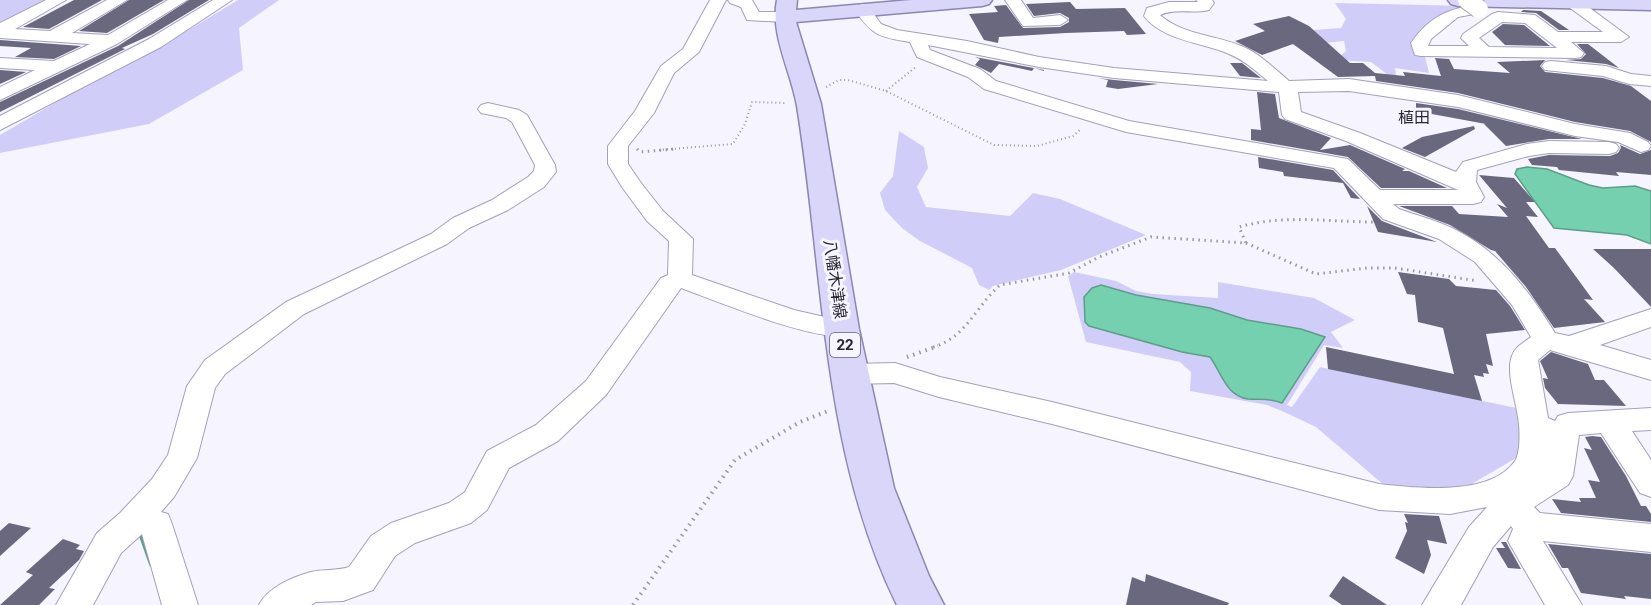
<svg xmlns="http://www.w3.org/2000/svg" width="1651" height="605" font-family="Roboto,'Noto Sans JP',sans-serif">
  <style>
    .green { fill: #d1cdf9; fill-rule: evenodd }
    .water { fill: #74d0af; stroke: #5d9d89; stroke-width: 1.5 }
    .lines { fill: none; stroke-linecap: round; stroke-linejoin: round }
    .stream { stroke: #5d9d89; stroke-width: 6 }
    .building { fill: #6a687f }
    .minor-casing { stroke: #a3a0b9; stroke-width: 2 }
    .major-casing { stroke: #8c87b0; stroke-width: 3 }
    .path-far2 { stroke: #9897a2; stroke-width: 2; stroke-dasharray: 1 3; stroke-linecap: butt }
    .path-far1 { stroke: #9897a2; stroke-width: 3; stroke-dasharray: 1.5 4.5; stroke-linecap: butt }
    .path { stroke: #9897a2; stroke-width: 4; stroke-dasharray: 1.5 5; stroke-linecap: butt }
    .minor { fill: #fff; fill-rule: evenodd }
    .major { fill: #dad6f9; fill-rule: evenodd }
    .minor-bridge-casing { stroke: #a3a0b9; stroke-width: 20; stroke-linecap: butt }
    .minor-bridge { stroke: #fff; stroke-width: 18 }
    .labels { text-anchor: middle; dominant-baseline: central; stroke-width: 6; stroke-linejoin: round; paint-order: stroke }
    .shield { fill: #f5f4ff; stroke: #66646f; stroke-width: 1.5 }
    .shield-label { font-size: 15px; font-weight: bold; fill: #282731 }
    .far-quarter-label { font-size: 16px; fill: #282731; stroke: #f5f4ff }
    .street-label { font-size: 16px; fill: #282731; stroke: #f5f4ff }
  </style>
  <rect width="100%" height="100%" fill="#f5f4ff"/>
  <g class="green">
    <path d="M0,0H48L0,27Z"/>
    <path d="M238,0H279L239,28L243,70L149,124L0,153V135L60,100L144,57Z"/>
    <path d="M1335,3L1468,6L1429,28L1424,53L1429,73L1395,68L1396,75H1388L1371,62L1336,60L1346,51L1344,41L1296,46L1281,39L1300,31L1341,28L1346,19Z"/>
    <path d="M899,131L924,147L928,168L917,187L926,207L1010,216L1033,193L1060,199L1146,235L1061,270L993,286L989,290L979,285L972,268L920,241L902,228L885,210L880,193L893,176Z"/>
    <path d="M1074,272L1116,281L1136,291L1153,294L1218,298V282L1314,298L1355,320L1331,332L1343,348L1324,345L1287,405L1292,407L1320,367L1521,409L1523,454L1458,492L1384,485L1316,427L1282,411L1267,405L1190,391L1191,372L1180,362L1086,342L1068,276ZM1101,285L1136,295L1210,308L1247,320L1301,329L1325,337L1282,403L1266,399H1248L1224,382L1210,357L1182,352L1097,329L1096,286Z"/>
  </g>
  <g class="water">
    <path d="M1527,167L1547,169L1589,185L1603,188L1635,186L1651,191V244L1627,235L1554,228L1515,174L1517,169Z"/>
    <path d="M1101,285L1136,295L1210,308L1247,320L1301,329L1325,337L1282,403C1270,398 1260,400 1248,399C1226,396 1221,372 1210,357L1182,352L1089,326L1085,322L1084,297L1092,288Z"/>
  </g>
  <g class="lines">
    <path class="stream" d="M140,530L152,564"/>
  </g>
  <g class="building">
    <path d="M74,0H102L49,29L23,27Z"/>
    <path d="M129,0H164L107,33L79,31Z"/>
    <path d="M189,0H209L153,34L122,48L125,49L0,112V102L118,46Z"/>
    <path d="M1070,2L1076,9L1125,8L1146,34L1127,35L1124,31L1066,33L999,37L998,43L984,40L969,14L998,12L994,6L1006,5L1023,28L1060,27L1069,22V18L1060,13L1034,16L1026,4Z"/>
    <path d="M1523,10L1541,11L1569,30H1559L1536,13L1521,12Z"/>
    <path d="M1289,16L1309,26L1350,63H1363L1375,73L1405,76L1403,72L1441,76L1435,58L1449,59L1454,69L1510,73L1497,62L1545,60L1540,66L1545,72L1603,78L1631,86L1651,101V142L1630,131L1575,122L1458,93L1376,81L1375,76L1338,77L1293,44L1262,55L1235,41L1265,31L1253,24Z"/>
    <path d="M1503,24L1524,25L1550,46L1505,45L1492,32Z"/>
    <path d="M0,40L81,46L54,59L15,57L31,48L0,46Z"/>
    <path d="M1577,44H1588L1619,68L1606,64L1566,60L1581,59L1586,54Z"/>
    <path d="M975,57L1039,69L1044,70V71L1034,68L1032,71L999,64L991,73L975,65L980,59Z"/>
    <path d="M1230,63H1242L1261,78L1240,76Z"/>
    <path d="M0,70L26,72L0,84Z"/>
    <path d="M1098,78L1114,80L1158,84L1118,89L1106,87L1108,80Z"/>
    <path d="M1257,92L1275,94L1279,118L1331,138L1320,150L1350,145L1405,169L1402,171H1409L1447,188H1381L1348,157L1251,140V129L1261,130Z"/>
    <path d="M1416,103L1458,109L1582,139H1549L1506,146L1484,124H1486L1421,112L1416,110Z"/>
    <path d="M1474,126L1475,129L1425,157L1402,148L1422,137Z"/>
    <path d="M1620,145L1640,154L1651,150V175L1616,172L1619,176L1559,170L1557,167L1532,165L1528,159L1549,155L1610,156L1618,153L1621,148Z"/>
    <path d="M1258,157L1333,170L1360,199L1351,198L1343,183L1284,176L1283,172L1259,168Z"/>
    <path d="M1479,175L1514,178L1535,202H1526L1538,217L1526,216L1549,248H1555L1593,300L1584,299L1605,322L1554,328L1526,287L1495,251L1491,250L1450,225L1399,206H1452L1459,214L1508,217L1497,204L1507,208Z"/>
    <path d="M1367,206L1382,221L1437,242L1378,232Z"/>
    <path d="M1593,249H1651V307L1614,268Z"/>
    <path d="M1398,272L1449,279L1456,286L1496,290L1510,306L1525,330L1486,334L1493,366L1486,364L1489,374L1483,373L1484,377L1474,375L1482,401L1328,369L1326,347L1454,374L1443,328L1418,322L1415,295L1407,294Z"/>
    <path d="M1551,352L1588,364L1595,380H1604L1626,406L1558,404L1545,388L1543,378L1548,379L1540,361Z"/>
    <path d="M1592,436L1601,437L1626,476L1641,506H1646L1651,514V522L1561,513L1552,499L1581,502L1579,498H1596L1588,480L1600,482L1584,448L1592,450L1585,437Z"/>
    <path d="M1404,514L1439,516L1447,544L1427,540L1431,555L1424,574L1395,558L1407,531L1405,522L1408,523Z"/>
    <path d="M9,523L31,528L0,556V531Z"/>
    <path d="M63,539L80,545L76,549L84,551L79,560L49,588L55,589L39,605H0L33,575L26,572Z"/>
    <path d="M1501,542H1506L1521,569L1508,568L1496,548H1505Z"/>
    <path d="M1548,544L1651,554V599L1624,596L1626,599L1581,593L1568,568H1562Z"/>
    <path d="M1146,574L1229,603L1228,605H1126L1132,577L1145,582Z"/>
    <path d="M1343,576L1387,605H1342L1329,596Z"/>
  </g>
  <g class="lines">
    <g class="minor-casing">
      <g id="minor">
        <path d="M46,0H66L15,29L50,31L107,0H127L72,33L108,35L168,0H187L117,44L0,100V87L35,70L0,68V58L54,61L90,44L0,38V23Z"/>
        <path d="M213,0H232L161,47L0,130V116L149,39Z"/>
        <path d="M710,0H726L699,52L674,73L654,113L628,146V164L641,183L663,211L693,239L692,275L794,310L851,323L855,329L851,335C819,344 717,301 681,288L606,395L558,441L509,468L487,510L471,523L415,543L395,556L373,590L343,601L316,602L311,605H259C267,588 292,577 311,572C323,569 337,571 349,567L371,536L391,523L449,503L465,492L487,451L536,425L586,381L661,278L668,275L669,241L647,221L622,187L608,164V146L635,111L661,66L683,49Z"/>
        <path d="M728,0H752L759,12H784L792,17L784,22L747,20L741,7L730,3Z"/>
        <path d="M1005,0H1021L1033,18L1060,15L1068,20L1060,25L1023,26Z"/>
        <path d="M1196,0H1212L1214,3L1209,10C1193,14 1174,8 1160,15C1182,35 1217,35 1244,47C1261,55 1275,69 1289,81L1349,79L1458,95L1575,124L1630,133L1648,142L1651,146L1648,150L1641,152L1618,142L1575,136L1458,107L1349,91L1298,92L1301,112L1360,133L1456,172L1463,162L1527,144L1549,141L1609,142L1616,144L1619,148L1616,152L1609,154L1549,153L1529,156L1477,170L1476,182L1484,197L1481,202L1473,204H1393L1399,209C1418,216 1439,221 1456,230C1501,253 1529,291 1555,333L1569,336L1651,309V327L1600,345L1651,360V380L1550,350L1538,360L1548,418L1555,421L1558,416L1568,413L1651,408V430L1632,431L1651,460V497L1640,493L1601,433L1579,435L1573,476L1568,485L1534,507L1540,513L1651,524V552L1543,541L1582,605H1545L1508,541L1513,529L1511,526L1493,547L1461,605H1422L1469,527L1487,507L1450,514L1379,510L1052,424L939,397L894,383L851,384L841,381L837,374L841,367L851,364L895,363L940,377L1052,402L1379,484C1417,488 1490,497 1515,461C1520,454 1520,434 1519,425C1518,406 1505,373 1512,356C1514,347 1525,342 1531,337L1512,305L1475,262L1439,239L1383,219L1334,168L1126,132L984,89L968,77L917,57L910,42C878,37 872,35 854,9L862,4L868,6L881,24L897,30L967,41L1039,57L1114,68L1268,81C1256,71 1244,60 1229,54C1202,42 1163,41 1144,16L1147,8L1169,2H1198ZM928,45L1039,67L1114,78L1279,92L1282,115L1285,119L1346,141L1458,190H1380L1348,159L1129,121L996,81L980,69L930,50Z"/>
        <path d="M1566,0H1579L1629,37L1621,42H1571L1584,53L1581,57L1575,58L1421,56L1415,55L1411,43C1430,16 1448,9 1479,4L1487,9L1485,12L1458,17L1431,39L1428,46H1469L1461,38L1463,34L1492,14L1498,12L1535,15L1558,32H1603L1566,5ZM1502,22L1525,23L1557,48L1489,47L1479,38Z"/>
        <path d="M1551,61L1606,66L1631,74L1651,76V86L1629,84L1603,76L1545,70L1542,66L1545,62Z"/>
        <path d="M488,103L519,110L527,115L555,165L556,172L544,187L508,210L469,228L447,244L304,314L225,374L215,388L197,458L174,497L161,512L168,514L172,524L198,605H162L142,534L121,553L93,605H56L97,533L120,513L152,479L168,455L187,386L205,360L286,302L431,234L453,218L492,200L528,177L534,171L535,165L512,122L506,118L481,113L478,109L481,105Z"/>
      </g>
    </g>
    <g class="major-casing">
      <g id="major">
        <path d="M777,0H797L796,10L911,0H992L989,4L982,6L796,22L821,104L859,329L894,488L929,576L944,605H897C821,451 824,272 797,106C791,71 770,35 777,0Z"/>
        <path d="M1448,0H1651V10L1458,6L1451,4Z"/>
      </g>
    </g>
    <g class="path-far2">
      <path d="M826,87L839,80H848L886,91L994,145L1037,146L1073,136L1081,129"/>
      <path d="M886,91L917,66"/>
      <path d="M659,150L733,144L745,124L752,102L787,103"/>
    </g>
    <g class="path-far1">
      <path d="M637,149L640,152L676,149"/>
      <path d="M1246,243L1316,274L1367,268H1395L1478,281"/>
      <path d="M933,347C966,338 976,306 1000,285L1069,273L1099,257L1151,237L1246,243L1239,227C1284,214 1328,222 1374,222"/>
    </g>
    <g class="path">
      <path d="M907,357L938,346"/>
      <path d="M633,605L735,460L800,422L828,411"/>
    </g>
    <use href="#minor" class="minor"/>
    <use href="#major" class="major"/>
    <g class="minor-bridge-casing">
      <path id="minor-bridge" d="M1467,0L1479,9"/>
    </g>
    <use href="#minor-bridge" class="minor-bridge"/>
  </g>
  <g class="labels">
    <rect class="shield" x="830" y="333" width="30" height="24" rx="4.5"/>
    <g class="shield-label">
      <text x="845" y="345">22</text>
    </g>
    <g class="far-quarter-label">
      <text x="1414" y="117">植田</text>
    </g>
    <g class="street-label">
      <text transform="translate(835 279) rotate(82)">八幡木津線</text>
    </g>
  </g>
</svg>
